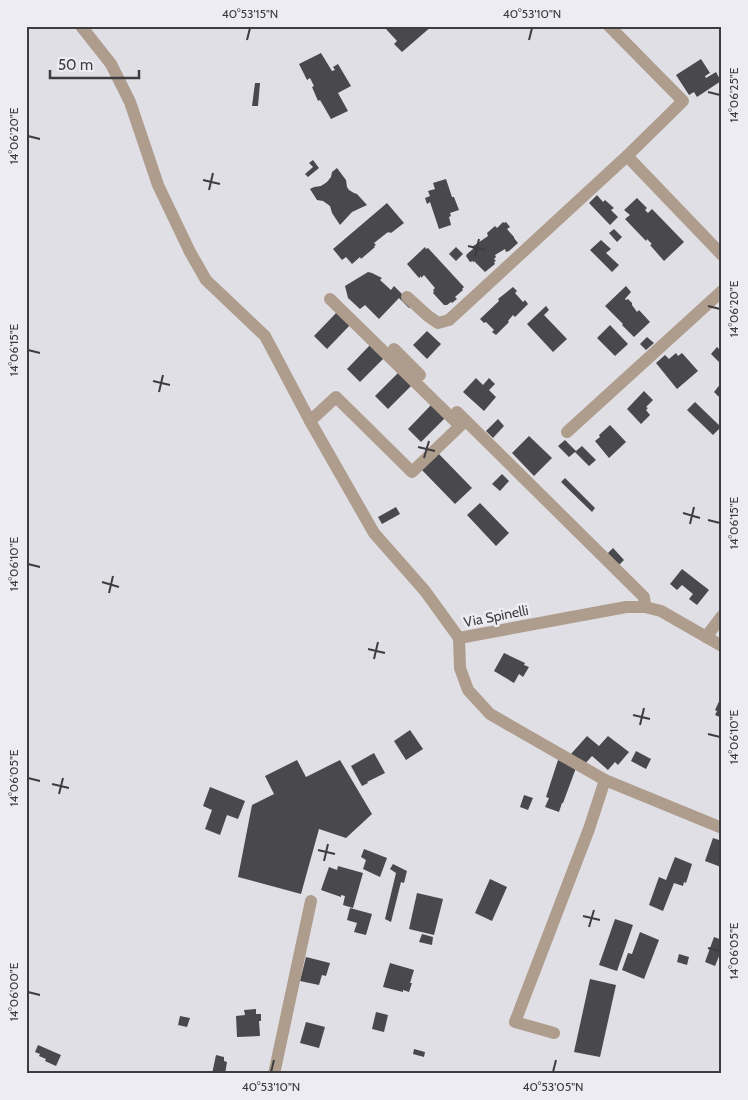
<svg xmlns="http://www.w3.org/2000/svg" width="748" height="1100" font-family="Cabin,sans-serif">
  <style>
    .building { fill: #49484d }
    .lines { fill: none; stroke-linecap: round; stroke-linejoin: round }
    .minor { stroke: #ae9d8c; stroke-width: 12 }
    .ticks { fill: none; stroke: #3d3c3e; stroke-width: 2 }
    .labels { text-anchor: middle; dominant-baseline: central; stroke-width: 5; stroke-linejoin: round; paint-order: stroke }
    .street-label { font-size: 14px; fill: #3d3c3e; stroke: #edecf2 }
    .neatline { fill: none; stroke: #3d3c3e; stroke-width: 2 }
    .ticks-label { font-size: 12px; text-anchor: middle; fill: #3d3c3e }
  </style>
  <rect width="100%" height="100%" fill="#e0dfe5"/>
  <g class="building">
    <path d="M391,26H432L402,52L394,44L397,41L386,29Z"/>
    <path d="M321,53L332,71L335,70L333,67L338,64L351,86L338,93L348,111L331,119L320,100L318,101L312,87L314,86L310,78L307,80L299,64Z"/>
    <path d="M701,59L710,73L705,76L706,78L716,72L721,81L697,97L694,92L689,95L676,75Z"/>
    <path d="M255,83H260L258,106H252Z"/>
    <path d="M313,160L319,168L308,177L305,174L313,167L309,163Z"/>
    <path d="M337,168L346,180L347,187L349,190L354,193L357,194L367,205L352,212L340,225L332,213L330,206L323,201L317,200L310,189L314,187L321,186L327,182L331,177L332,172Z"/>
    <path d="M446,179L452,197H454L459,210L450,213L451,216L449,217L451,225L439,229L430,202L427,204L425,198L430,196L428,191L435,189L433,183Z"/>
    <path d="M597,195L603,202L605,200L614,208L611,210L618,217L610,225L589,203Z"/>
    <path d="M637,198L647,208L645,210L648,213L652,209L684,242L664,261L650,245L652,244L647,239L646,241L625,219L630,215L624,210Z"/>
    <path d="M387,203L404,223L391,233L390,232L389,233L388,232L374,243L376,245L374,246L375,247L361,259L360,257L352,264L346,257L342,260L333,249Z"/>
    <path d="M503,222L504,223L506,222L510,227L507,229L514,237V238L518,243L509,251L506,252L505,249L495,255L496,257L494,259L496,261L494,262L495,264L485,272L474,261V263L473,261L470,262L466,256L467,254L473,249L472,247L488,236L487,233L495,226L497,228Z"/>
    <path d="M614,229L622,237L617,242L609,233Z"/>
    <path d="M601,240L611,249L606,253L619,265L612,272L590,250Z"/>
    <path d="M425,247L426,249L428,248L464,287L462,289L463,290L455,297L457,299L452,303L451,302L447,305H444L433,293L434,291L433,290L435,288L424,275L421,278V276L419,278L407,264Z"/>
    <path d="M456,247L463,254L456,261L449,254Z"/>
    <path d="M368,272L372,273L382,278L380,280L391,290L394,286L413,305L409,308L399,298L379,319L365,305L360,309L348,298L345,286Z"/>
    <path d="M626,286L631,292L625,299L626,300L628,299L632,303V305L637,312L639,310L650,322L634,337L622,325L623,324L605,306Z"/>
    <path d="M513,287L517,291L515,293L523,302L525,300L528,304L515,317L513,315L508,321L509,322L496,335L492,332L494,330L486,322L484,323L480,319L499,301L498,299Z"/>
    <path d="M546,306L549,310L544,315L567,339L553,352L527,324Z"/>
    <path d="M338,311L351,324L327,349L314,336Z"/>
    <path d="M610,325L628,344L615,356L597,338Z"/>
    <path d="M427,331L441,344L427,359L413,345Z"/>
    <path d="M647,337L654,343L646,350L640,344Z"/>
    <path d="M371,344L385,357L360,382L347,369Z"/>
    <path d="M717,347L722,352V365L711,354Z"/>
    <path d="M676,353L678,356L682,353L698,371L677,389L656,363L665,355L669,359Z"/>
    <path d="M400,371L413,384L388,409L375,396Z"/>
    <path d="M476,378L483,385L489,378L495,384L489,390L496,397L484,411L463,392Z"/>
    <path d="M722,382V400L714,392Z"/>
    <path d="M644,391L653,400L646,407L648,408L646,410L650,415L641,424L627,409Z"/>
    <path d="M695,402L721,427L713,435L687,410Z"/>
    <path d="M432,404L446,417L421,442L408,429Z"/>
    <path d="M498,419L504,426L493,438L486,431Z"/>
    <path d="M610,425L626,442L609,458L595,441L600,437L599,435Z"/>
    <path d="M529,436L552,458L534,476L512,453Z"/>
    <path d="M565,440L576,451L582,446L596,460L589,466L575,452L569,457L558,446Z"/>
    <path d="M437,452L472,488L455,504L420,468Z"/>
    <path d="M502,474L509,481L500,491L492,484Z"/>
    <path d="M565,478L595,508L592,512L561,482Z"/>
    <path d="M480,503L509,533L496,546L467,515Z"/>
    <path d="M396,507L400,514L382,524L378,517Z"/>
    <path d="M613,548L624,560L619,565L607,554Z"/>
    <path d="M682,569L709,590L697,605L689,599L693,594L682,585L677,590L670,584Z"/>
    <path d="M504,653L525,663L524,665L529,667L523,677L519,674L514,683L494,671Z"/>
    <path d="M722,695V718L715,715L717,711L715,710Z"/>
    <path d="M410,730L423,749L406,760L394,741Z"/>
    <path d="M587,736L599,746L608,736L629,752L618,765L615,762L608,770L592,756L584,765L571,754Z"/>
    <path d="M636,751L651,759L646,769L631,761Z"/>
    <path d="M374,753L385,773L367,782L368,783L362,786L351,766Z"/>
    <path d="M297,760L306,777L340,760L372,814L346,838L319,829L301,894L238,877L252,805L274,794L265,776Z"/>
    <path d="M558,760L576,768L563,803H562L559,812L545,807L549,798L546,797Z"/>
    <path d="M210,787L245,801L238,819L227,815L220,835L205,829L212,810L203,806Z"/>
    <path d="M524,795L533,798L528,810L520,807Z"/>
    <path d="M713,838L722,841L721,867L705,861Z"/>
    <path d="M364,849L387,858L380,877L363,869L366,860L361,857Z"/>
    <path d="M675,857L692,864L686,883L684,882L683,886L674,883L663,911L649,905L659,877L666,880Z"/>
    <path d="M393,864L407,871L404,883L401,882L391,922L385,919L396,873L390,869Z"/>
    <path d="M338,866L363,873L353,908L343,905L345,896L341,895V897L321,890L329,867L337,870Z"/>
    <path d="M490,879L507,887L492,921L475,913Z"/>
    <path d="M417,893L443,899L434,935L409,929Z"/>
    <path d="M350,908L372,914L366,935L354,932L357,923L347,920Z"/>
    <path d="M615,919L633,925L617,971L599,965Z"/>
    <path d="M640,932L659,940L644,979L622,970L628,953L632,954Z"/>
    <path d="M422,934L433,937L432,945L419,942Z"/>
    <path d="M714,937L722,940V949L715,966L705,962Z"/>
    <path d="M679,954L689,957L687,965L677,962Z"/>
    <path d="M306,957L330,963L326,976L322,975L319,985L300,981Z"/>
    <path d="M390,963L414,970L410,983H412L409,992L403,990V992L383,987Z"/>
    <path d="M590,979L616,985L600,1057L574,1052Z"/>
    <path d="M256,1009V1014H261V1021H259L260,1036L237,1037L236,1016L245,1015L244,1010Z"/>
    <path d="M376,1012L388,1015L384,1032L372,1029Z"/>
    <path d="M180,1016L190,1018L187,1027L178,1025Z"/>
    <path d="M306,1022L325,1027L319,1048L300,1043Z"/>
    <path d="M38,1045L61,1055L56,1066L45,1061L46,1059L39,1056L40,1054L35,1052Z"/>
    <path d="M414,1049L425,1052L424,1057L413,1054Z"/>
    <path d="M216,1055L224,1057V1061L227,1062L225,1074H212Z"/>
  </g>
  <g class="lines">
    <g class="minor">
      <path d="M81,26L111,64L130,102L158,185L190,252L206,280L265,336L310,421L374,533L425,591L459,638"/>
      <path d="M609,26L683,101L627,156L722,255"/>
      <path d="M407,297L428,316L438,323L449,320L627,156"/>
      <path d="M394,349L420,375"/>
      <path d="M457,412L644,597L645,607"/>
      <path d="M310,421L336,397L412,472L460,426L330,299"/>
      <path d="M567,432L722,291"/>
      <path d="M706,637L722,616"/>
      <path d="M722,646L661,611L645,607H626L459,638L460,668L468,690L490,714L605,780L722,828"/>
      <path d="M554,1033L515,1022L589,829L605,780"/>
      <path d="M274,1074L311,901"/>
    </g>
  </g>
  <path class="ticks" d="M247,40L250,28M529,40L532,28M708,92L720,95M28,136L40,139M203,180L220,184M209,190L213,173M468,246L485,250M475,256L479,239M708,306L720,309M28,350L40,353M153,381L170,385M159,392L163,375M418,447L435,451M424,458L429,441M683,513L700,518M708,520L720,523M690,524L694,507M28,564L40,567M102,582L119,587M109,593L113,576M368,649L385,653M374,659L378,642M633,715L650,719M640,725L644,708M708,734L720,737M28,778L40,781M52,784L69,788M59,794L63,778M318,850L335,854M324,861L328,844M583,916L600,920M589,927L594,910M708,948L720,951M28,992L40,995M271,1072L274,1060M553,1072L556,1060"/>
  <g class="labels">
    <g class="street-label">
      <text transform="translate(496 616) rotate(-11)">Via Spinelli</text>
    </g>
  </g>
  <rect width="748" height="1100" fill="none" stroke="#edecf2" stroke-width="55"/>
  <path d="M50 70v8h89v-8" fill="none" stroke="#3d3c3e" stroke-width="2.5"/>
  <text x="58" y="70" font-size="15" fill="#3d3c3e" stroke="#edecf2" stroke-width="4" paint-order="stroke">50 m</text>
  <rect x="28" y="28" width="692" height="1044" class="neatline"/>
  <g class="ticks-label">
    <text x="250" y="18">40°53'15"N</text>
    <text x="532" y="18">40°53'10"N</text>
    <text transform="translate(734 95) rotate(-90)" y="4">14°06'25"E</text>
    <text transform="translate(14 136) rotate(-90)" y="4">14°06'20"E</text>
    <text transform="translate(734 309) rotate(-90)" y="4">14°06'20"E</text>
    <text transform="translate(14 350) rotate(-90)" y="4">14°06'15"E</text>
    <text transform="translate(734 523) rotate(-90)" y="4">14°06'15"E</text>
    <text transform="translate(14 564) rotate(-90)" y="4">14°06'10"E</text>
    <text transform="translate(734 737) rotate(-90)" y="4">14°06'10"E</text>
    <text transform="translate(14 778) rotate(-90)" y="4">14°06'05"E</text>
    <text transform="translate(734 951) rotate(-90)" y="4">14°06'05"E</text>
    <text transform="translate(14 992) rotate(-90)" y="4">14°06'00"E</text>
    <text x="271" y="1091">40°53'10"N</text>
    <text x="553" y="1091">40°53'05"N</text>
  </g>
</svg>
